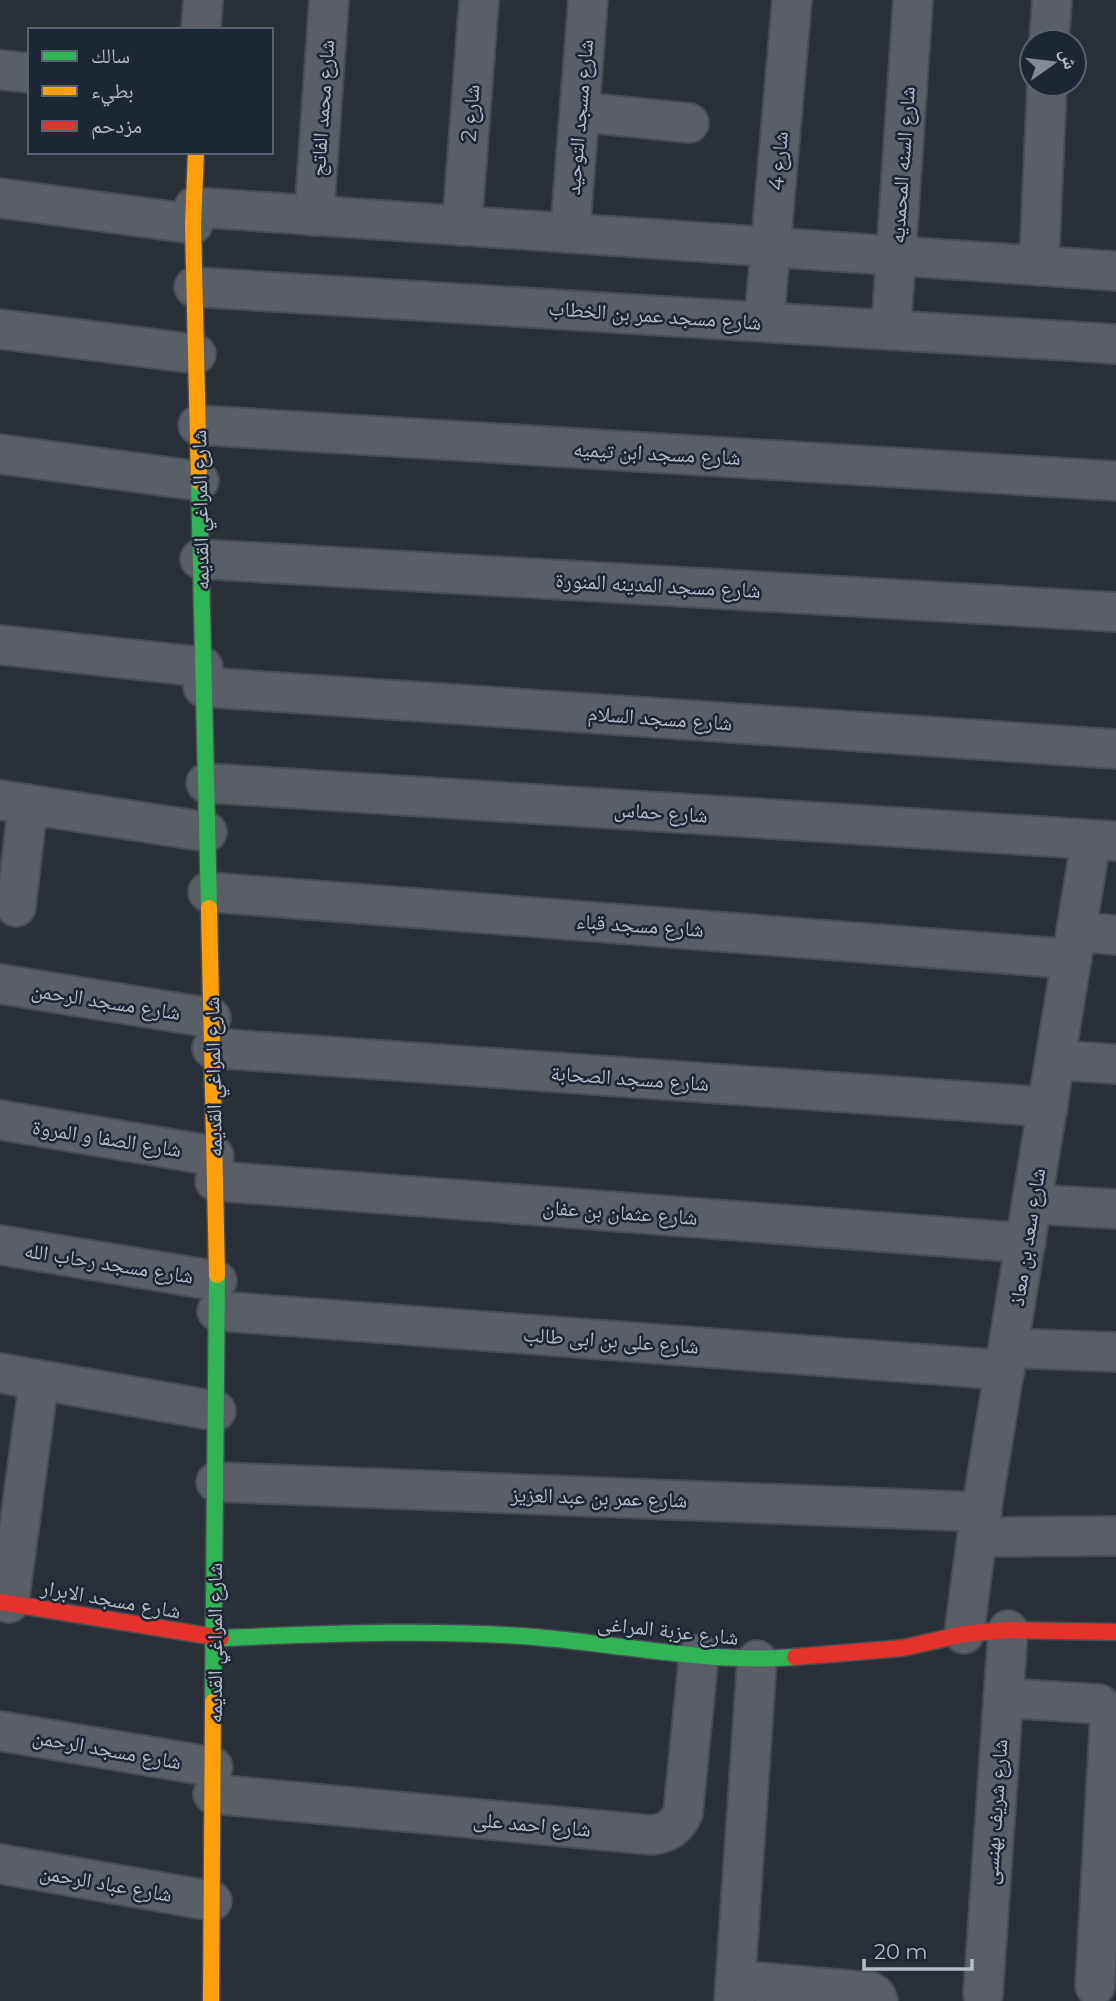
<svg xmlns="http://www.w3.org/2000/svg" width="1116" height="2001" font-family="Montserrat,'Noto Naskh Arabic',sans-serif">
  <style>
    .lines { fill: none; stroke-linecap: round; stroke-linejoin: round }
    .street-casing { stroke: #484c53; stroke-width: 42 }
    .fast-casing { stroke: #484c53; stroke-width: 19 }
    .slow-casing { stroke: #484c53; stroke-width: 19 }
    .jam-casing { stroke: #484c53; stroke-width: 19 }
    .street { stroke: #5a5e66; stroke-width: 38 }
    .fast { stroke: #30b455; stroke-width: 16 }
    .slow { stroke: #ff9f0a; stroke-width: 16 }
    .jam { stroke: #e5322d; stroke-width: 16 }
    .labels { text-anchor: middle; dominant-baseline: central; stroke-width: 5; stroke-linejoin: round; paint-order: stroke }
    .street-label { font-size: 21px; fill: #b4bcc9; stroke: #1d2633 }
  </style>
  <rect width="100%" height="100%" fill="#2a3038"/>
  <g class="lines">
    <g class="street-casing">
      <g id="street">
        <path d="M201,30L203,0"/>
        <path d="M1049,42L1052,0"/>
        <path d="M0,70L30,73"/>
        <path d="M580,112L689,123"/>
        <path d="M0,198L193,224"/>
        <path d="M194,207L1116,271"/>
        <path d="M314,216L329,0"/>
        <path d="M462,226L479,0"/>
        <path d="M570,233L588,0"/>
        <path d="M1039,266L1047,84"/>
        <path d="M194,287L1116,344"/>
        <path d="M764,322L792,0"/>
        <path d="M0,329L196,354"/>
        <path d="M891,330L913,0"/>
        <path d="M198,425L1116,481"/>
        <path d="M0,454L199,481"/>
        <path d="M200,559L1116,612"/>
        <path d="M0,645L203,667"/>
        <path d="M203,687L1116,749"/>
        <path d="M206,783L1116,841"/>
        <path d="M0,800L207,832"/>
        <path d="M208,892L1072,959"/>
        <path d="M16,907L28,804"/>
        <path d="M1076,932L1116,935"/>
        <path d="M0,984L211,1018"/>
        <path d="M212,1048L1048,1107"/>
        <path d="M1055,1060L1116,1064"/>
        <path d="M0,1120L214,1156"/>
        <path d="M215,1181L1026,1243"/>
        <path d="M1032,1204L1116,1209"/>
        <path d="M0,1245L217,1281"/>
        <path d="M217,1311L1005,1370"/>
        <path d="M1009,1348L1116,1352"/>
        <path d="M0,1373L216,1411"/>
        <path d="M216,1482L982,1512"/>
        <path d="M977,1537L1116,1536"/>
        <path d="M9,1603L39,1380"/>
        <path d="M964,1634L977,1537L1091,840"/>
        <path d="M1003,1698L1099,1704L1110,1715L1095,1986"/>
        <path d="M0,1731L213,1767"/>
        <path d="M213,1794L652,1835C668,1833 676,1827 683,1813L699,1654"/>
        <path d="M0,1864L212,1901"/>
        <path d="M736,1980L871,1992L876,1996L878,2001"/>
        <path d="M983,1994L1008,1630"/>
        <path d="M734,2001L757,1660"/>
      </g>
    </g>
    <g class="fast-casing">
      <g id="fast">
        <path d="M199,482L209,908"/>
        <path d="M221,1638C325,1634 431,1629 535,1637C620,1644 711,1664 795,1657"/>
        <path d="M213,1702L217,1275"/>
      </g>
    </g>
    <g class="slow-casing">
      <g id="slow">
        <path d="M196,152L193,224L199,482"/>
        <path d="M209,908L217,1275"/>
        <path d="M211,2001L213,1702"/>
      </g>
    </g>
    <g class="jam-casing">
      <g id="jam">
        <path d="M0,1602L221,1638"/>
        <path d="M795,1657L903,1648L964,1634L1008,1630L1116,1632"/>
      </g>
    </g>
    <use href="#street" class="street"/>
    <use href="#fast" class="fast"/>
    <use href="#slow" class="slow"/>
    <use href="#jam" class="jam"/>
  </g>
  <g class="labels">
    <g class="street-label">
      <text transform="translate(322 108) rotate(-86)">شارع محمد الفاتح</text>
      <text transform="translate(470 113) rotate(-86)">شارع 2</text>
      <text transform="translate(579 117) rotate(-85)">شارع مسجد التوحيد</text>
      <text transform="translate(778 161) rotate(-85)">شارع 4</text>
      <text transform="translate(902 165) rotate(-86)">شارع السنه المحمديه</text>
      <text transform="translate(655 315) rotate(4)">شارع مسجد عمر بن الخطاب</text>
      <text transform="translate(657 453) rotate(3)">شارع مسجد ابن تيميه</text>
      <text transform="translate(200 510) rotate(-91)">شارع المراغي القديمه</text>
      <text transform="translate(658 585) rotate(3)">شارع مسجد المدينه المنورة</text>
      <text transform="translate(660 718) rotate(4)">شارع مسجد السلام</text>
      <text transform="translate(661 812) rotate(4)">شارع حماس</text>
      <text transform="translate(640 925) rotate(4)">شارع مسجد قباء</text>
      <text transform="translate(106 1001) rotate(9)">شارع مسجد الرحمن</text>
      <text transform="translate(213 1077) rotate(-91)">شارع المراغي القديمه</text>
      <text transform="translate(630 1078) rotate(4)">شارع مسجد الصحابة</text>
      <text transform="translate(107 1138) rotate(9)">شارع الصفا و المروة</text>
      <text transform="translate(620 1212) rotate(4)">شارع عثمان بن عفان</text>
      <text transform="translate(1027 1237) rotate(-81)">شارع سعد بن معاذ</text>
      <text transform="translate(109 1263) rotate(9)">شارع مسجد رحاب الله</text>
      <text transform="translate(611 1340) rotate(4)">شارع على بن ابى طالب</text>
      <text transform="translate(599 1497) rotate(2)">شارع عمر بن عبد العزيز</text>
      <text transform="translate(111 1599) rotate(10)">شارع مسجد الابرار</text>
      <text transform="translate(668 1630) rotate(6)">شارع عزبة المراغى</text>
      <text transform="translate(214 1643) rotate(-90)">شارع المراغي القديمه</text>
      <text transform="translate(107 1749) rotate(10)">شارع مسجد الرحمن</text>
      <text transform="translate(995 1812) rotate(-86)">شارع شريف بهنسى</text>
      <text transform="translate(532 1824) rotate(5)">شارع احمد على</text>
      <text transform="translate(106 1883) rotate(10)">شارع عباد الرحمن</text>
    </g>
  </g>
  <rect x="28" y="28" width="245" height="126" fill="#1d2633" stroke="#59626f" stroke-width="2"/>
  <rect x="42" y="51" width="35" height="10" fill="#30b455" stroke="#59626f" stroke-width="2"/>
  <text x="91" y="63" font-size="21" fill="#b4bcc9">سالك</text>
  <rect x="42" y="86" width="35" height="10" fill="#ff9f0a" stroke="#59626f" stroke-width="2"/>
  <text x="91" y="98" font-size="21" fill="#b4bcc9">بطيء</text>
  <rect x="42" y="121" width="35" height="10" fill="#e5322d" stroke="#59626f" stroke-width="2"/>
  <text x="91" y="133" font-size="21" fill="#b4bcc9">مزدحم</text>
  <g transform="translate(1053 63) rotate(76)"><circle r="33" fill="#1d2633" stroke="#59626f" stroke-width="2"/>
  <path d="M0-5L12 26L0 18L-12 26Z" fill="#848b96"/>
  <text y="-10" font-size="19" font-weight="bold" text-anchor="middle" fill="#b4bcc9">ش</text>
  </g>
  <path d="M864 1959v10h108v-10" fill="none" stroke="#b4bcc9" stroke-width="3.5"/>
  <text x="874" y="1959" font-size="21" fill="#b4bcc9" stroke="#1d2633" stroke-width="5" paint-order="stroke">20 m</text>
</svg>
